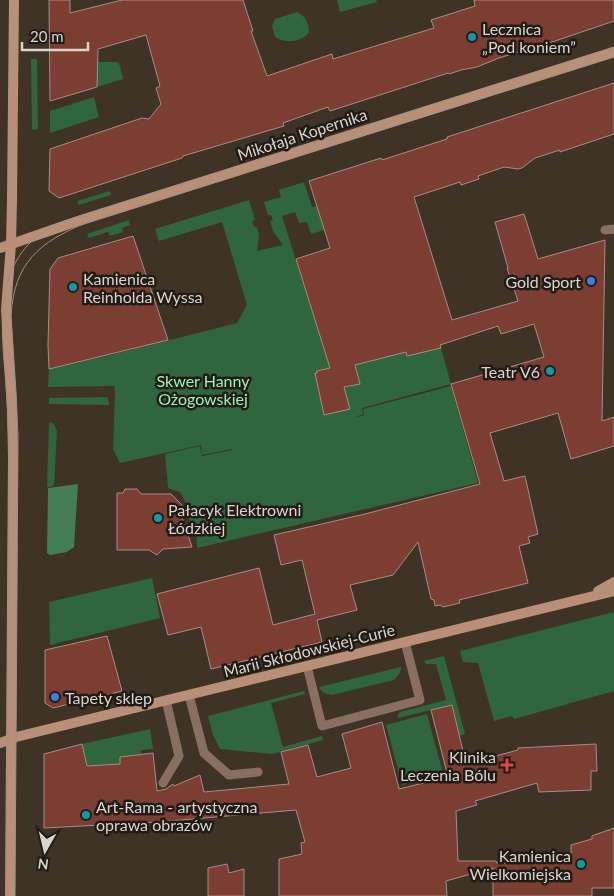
<svg xmlns="http://www.w3.org/2000/svg" width="614" height="896" font-family="Lato,sans-serif">
  <style>
    .green { fill: #2f663e }
    .forest { fill: #447e54 }
    .building { fill: #7c3d33; stroke: #a58e8a }
    .lines { fill: none; stroke-linecap: round; stroke-linejoin: round }
    .lane { stroke: #896f60; stroke-width: 9 }
    .secondary { stroke: #b98f77; stroke-width: 10 }
    .tram { stroke: #9a9287; stroke-width: 1 }
    .culture-dot { fill: #0f9aa8; stroke: #201c15; stroke-width: 2 }
    .shop-dot { fill: #3f7fe0; stroke: #201c15; stroke-width: 2 }
    .health-dot { fill: #e0444e; stroke: #201c15; stroke-width: 2 }
    .labels { text-anchor: middle; dominant-baseline: central; stroke-width: 5; stroke-linejoin: round; paint-order: stroke }
    .poi-label { font-size: 16px; fill: #dbd4cc; stroke: #201c15; text-anchor: start }
    .street-label { font-size: 16px; fill: #dbd4cc; stroke: #201c15 }
    .park-label { font-size: 16px; fill: #9ef2b3; stroke: #201c15 }
  </style>
  <rect width="100%" height="100%" fill="#3e3325"/>
  <g class="green">
    <path d="M337,0H376L377,2L340,12Z"/>
    <path d="M297,12C306,16 309,24 309,33C300,42 286,44 275,37L272,26L275,19Z"/>
    <path d="M31,59H37L38,129L32,130Z"/>
    <path d="M97,62H117L119,63L123,79L97,87Z"/>
    <path d="M94,97L99,117L50,133V111Z"/>
    <path d="M304,182L312,207L317,206L324,230L311,234L307,222L299,223L295,212L282,216L330,368L317,371V373H315L319,393L360,384L355,365L382,358L375,335L441,348L451,384L362,408L363,414L353,418L364,415L363,409L451,386L478,483L197,548V528L190,527L187,505L180,492L168,488L165,454L200,446L202,456L232,450V449L202,455L201,445L120,463L113,449L115,392L114,386L48,387L49,369L107,356L237,323L247,305L222,222L159,241L155,229L249,200L255,220L252,221L254,227H257L259,235L257,251L283,245L273,231L270,221L273,220L271,215H268L264,202L281,197L279,190Z"/>
    <path d="M110,191L111,195L79,205L77,201Z"/>
    <path d="M129,220L130,225L122,228L123,232L110,236L108,232L89,238L87,234Z"/>
    <path d="M106,397L108,398L109,405L49,404V398Z"/>
    <path d="M49,422L54,424L57,431L54,484L53,486L47,487Z"/>
    <path d="M152,578L160,618L50,645L49,602Z"/>
    <path d="M614,612V691L514,719L512,716L494,721L478,663L463,662L460,651Z"/>
    <path d="M444,656L465,734L459,736L452,705L398,718V715L400,712L446,700L436,664H426L424,661Z"/>
    <path d="M401,667L400,673L394,680L332,695C326,694 322,693 319,687Z"/>
    <path d="M304,691L305,694L271,703L283,747L322,736L323,740L273,754L220,749L213,735L208,716Z"/>
    <path d="M427,714L443,773L402,785L386,725Z"/>
    <path d="M150,729L153,749L141,750V754L120,757V764L87,767L82,744Z"/>
  </g>
  <path class="forest" d="M78,484L74,547L67,552L50,555L47,553L48,488Z"/>
  <g class="building">
    <path d="M49,0H70V13L122,0H243L253,31H251L267,76L332,54L333,59L434,28L431,20L475,6L474,0H614V21L555,41L499,58L477,67L461,70L449,74L448,73L330,111L328,107L283,123L284,126L183,156L182,158L59,198L49,191L50,149L142,118L149,119L161,104L156,88L160,86L146,35L98,49L97,87L50,101Z"/>
    <path d="M614,83V134L560,152V150L535,158L522,168L518,169L504,167L478,176L479,179L461,185L460,182L414,197L452,320L518,301L507,268H508L495,222L524,214L538,259L605,240L602,421L614,417V446L571,459L558,413L490,433L504,481L525,476L538,534L528,537L530,543L519,546L528,583L459,600L460,603L443,607L440,605L435,606L434,600L431,599L418,542L393,575L350,585L357,610L317,620L322,642L211,669L201,627L168,635L157,594L259,568L273,625L315,614L302,560L281,565L274,535L365,514L480,484L451,384L544,357L534,324L501,334L498,326L440,345L441,348L407,356L406,352L355,365L360,384L344,387L350,409L324,415L315,373H317V371L330,368L296,259L330,248L309,181L381,158L382,160L447,139V137Z"/>
    <path d="M133,236L168,340L49,369L48,345L50,269L58,258Z"/>
    <path d="M125,489H137L141,494H171L182,505V517L192,547L163,549L157,555L149,550H117V493H123Z"/>
    <path d="M107,636L122,691L53,708L45,703V650Z"/>
    <path d="M452,705L466,764L518,750V748L596,744L597,771H591V790L539,792L537,783L475,801L477,805L456,811L458,861H496L497,863H571V845L592,839V836L614,828V888H592V896H493V868L446,881L447,896H279V859L302,854L301,843L305,842L296,810L158,822L44,828V754L82,744L87,766L120,764V757L153,753L157,791L166,789L173,784L174,786L200,775L204,792L289,784L281,752L308,745L317,777L351,768L342,734L382,722L399,789L448,777L431,710Z"/>
    <path d="M227,864L229,873L244,869V896H208V868Z"/>
  </g>
  <g class="lines">
    <g class="lane">
      <path d="M605,230L614,229"/>
      <path d="M307,666L322,726L420,700L405,642"/>
      <path d="M189,695L204,753L229,775L258,772"/>
      <path d="M163,783L179,756L166,700"/>
    </g>
    <g class="secondary">
      <path d="M0,248L69,224L614,52"/>
      <path d="M598,591L614,582"/>
      <path d="M0,743L16,737L614,591"/>
      <path d="M10,896L13,457L12,410L6,310L11,244L12,200L14,0"/>
    </g>
    <g class="tram">
      <path d="M6,896L9,448C8,419 7,390 4,361C0,310 0,258 47,230C58,223 70,219 82,215L614,47"/>
      <path d="M15,896L18,435L16,392L11,316C14,263 39,242 86,223L614,57"/>
    </g>
  </g>
  <g class="culture-dot">
    <circle cx="472" cy="37" r="5"/>
    <circle cx="73" cy="287" r="5"/>
    <circle cx="550" cy="371" r="5"/>
    <circle cx="158" cy="518" r="5"/>
    <circle cx="86" cy="815" r="5"/>
    <circle cx="581" cy="864" r="5"/>
  </g>
  <g class="shop-dot">
    <circle cx="591" cy="281" r="5"/>
    <circle cx="55" cy="697" r="5"/>
  </g>
  <path class="health-dot" d="M504.5 757.5h5v5h5v5h-5v5h-5v-5h-5v-5h5z"/>
  <g class="labels">
    <g class="poi-label">
      <text x="482" y="28">Lecznica<tspan x="482" dy="18">„Pod koniem”</tspan></text>
      <text x="83" y="278">Kamienica<tspan x="83" dy="18">Reinholda Wyssa</tspan></text>
      <text x="581" y="281" text-anchor="end">Gold Sport</text>
      <text x="540" y="371" text-anchor="end">Teatr V6</text>
      <text x="168" y="509">Pałacyk Elektrowni<tspan x="168" dy="18">Łódzkiej</tspan></text>
      <text x="65" y="697">Tapety sklep</text>
      <text x="496" y="756" text-anchor="end">Klinika<tspan x="496" dy="18">Leczenia Bólu</tspan></text>
      <text x="96" y="806">Art-Rama - artystyczna<tspan x="96" dy="18">oprawa obrazów</tspan></text>
      <text x="571" y="855" text-anchor="end">Kamienica<tspan x="571" dy="18">Wielkomiejska</tspan></text>
    </g>
    <g class="street-label">
      <text transform="translate(302 134) rotate(-18)">Mikołaja Kopernika</text>
      <text transform="translate(309 650) rotate(-14)">Marii Skłodowskiej-Curie</text>
    </g>
    <g class="park-label">
      <text x="203" y="380">Skwer Hanny<tspan x="203" dy="18">Ożogowskiej</tspan></text>
    </g>
  </g>
  <g transform="translate(45 851) rotate(188)" stroke="#201c15" stroke-width="4" paint-order="stroke">
  <path d="M0-4L9 19L0 12L-9 19Z" fill="#dbd4cc"/>
  <text y="-8" font-size="14" font-weight="bold" text-anchor="middle" fill="#dbd4cc">N</text>
  </g>
  <path d="M22 42v8h66v-8" fill="none" stroke="#dbd4cc" stroke-width="2.5"/>
  <text x="30" y="42" font-size="15" fill="#dbd4cc" stroke="#201c15" stroke-width="4" paint-order="stroke">20 m</text>
</svg>
